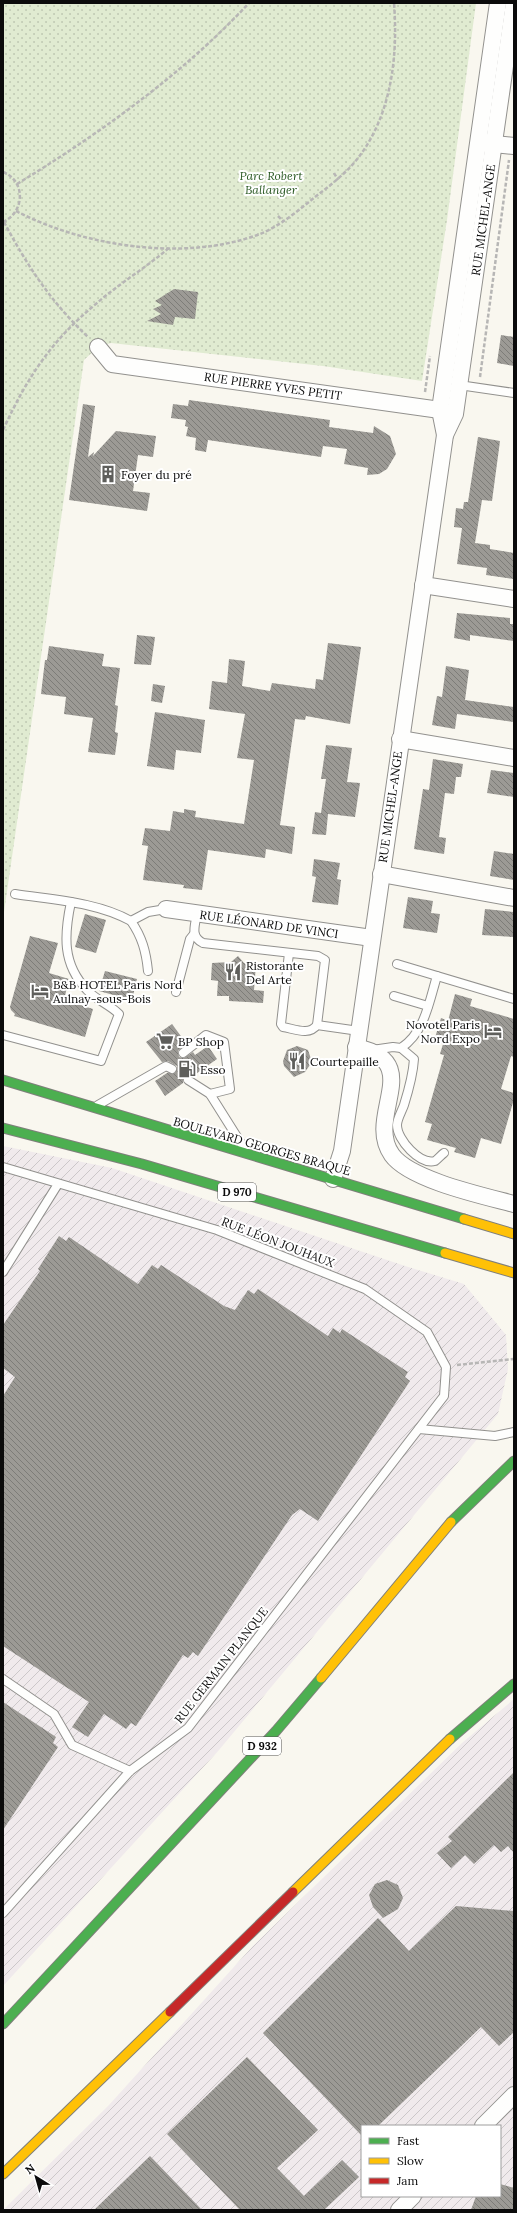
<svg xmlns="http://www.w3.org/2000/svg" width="517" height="2213" font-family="Lora,serif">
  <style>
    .industrial { fill: url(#industrial-furrows); fill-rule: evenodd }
    .park { fill: url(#park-dots) }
    .building { fill: url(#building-back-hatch) }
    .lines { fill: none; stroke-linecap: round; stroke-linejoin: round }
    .lane-casing { stroke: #92918e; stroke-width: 10 }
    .street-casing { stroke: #92918e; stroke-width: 18 }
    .fast-casing { stroke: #7f7f7b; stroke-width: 11 }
    .slow-casing { stroke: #7f7f7b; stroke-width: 11 }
    .jam-casing { stroke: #7f7f7b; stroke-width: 11 }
    .path { stroke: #b7b6b5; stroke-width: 2.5; stroke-dasharray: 4 2; stroke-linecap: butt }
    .lane { stroke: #fefefd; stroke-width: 8 }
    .street { stroke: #fefefd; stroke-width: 16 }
    .fast { stroke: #4caf50; stroke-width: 9 }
    .slow { stroke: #ffc107; stroke-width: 9 }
    .jam { stroke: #c62828; stroke-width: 9 }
    .labels { text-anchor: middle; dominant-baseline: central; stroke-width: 4; stroke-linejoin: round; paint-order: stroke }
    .shield { fill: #fff; stroke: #545454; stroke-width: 1 }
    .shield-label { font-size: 11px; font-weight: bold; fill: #0b0b0b }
    .park-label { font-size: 12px; font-style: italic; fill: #2b5a24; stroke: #fff }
    .street-label { font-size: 12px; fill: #0b0b0b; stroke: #fff }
    .poi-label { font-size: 12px; fill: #0b0b0b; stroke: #fff; text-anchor: start }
  </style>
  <defs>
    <pattern id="industrial-furrows" width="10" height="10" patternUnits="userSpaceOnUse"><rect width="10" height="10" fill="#f0eaec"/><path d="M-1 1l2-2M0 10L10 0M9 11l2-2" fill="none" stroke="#ccc7c9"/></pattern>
    <pattern id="park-dots" width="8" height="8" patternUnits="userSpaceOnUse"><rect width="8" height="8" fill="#e0ebd1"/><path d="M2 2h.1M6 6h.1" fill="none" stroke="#bfc8b2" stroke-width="1.8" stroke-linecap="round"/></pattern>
    <pattern id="building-back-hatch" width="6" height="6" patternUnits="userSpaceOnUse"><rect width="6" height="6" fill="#9c9a95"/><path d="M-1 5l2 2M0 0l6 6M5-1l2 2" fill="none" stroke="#7d7c78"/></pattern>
  </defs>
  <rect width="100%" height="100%" fill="#f9f7ef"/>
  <g class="industrial">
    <path d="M3,1146L112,1168L405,1266L464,1284L506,1335L508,1369L498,1414L219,1750L3,1986Z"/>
    <path d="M514,1699V2210H3L109,2105L252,1947L462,1743ZM362,2126H500V2196H362Z"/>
  </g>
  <path class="park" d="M3,3H476L447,220L422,381L323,366L111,343L98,347L84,360L3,919Z"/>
  <g class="building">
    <path d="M174,289L198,292L195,319L175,317L173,325L147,321L161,314L153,309L162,305L155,301Z"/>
    <path d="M501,335L514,337V366L497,363Z"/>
    <path d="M189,400L330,420L329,427L373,433L374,426L390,436L396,454L387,469L379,474L367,475L368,468L344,464L347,449L323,446L321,457L208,440L206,452L195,450L196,438L186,436L188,427L185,426L186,420L171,418L173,404L188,406Z"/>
    <path d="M83,404L95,406L88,457L94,452L93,456L116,431L156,436L153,457L138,455L133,491L150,493L147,511L69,500Z"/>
    <path d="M478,437L500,441L492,501L482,500L475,543L490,545V549L514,553V579L486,575L487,568L457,564L462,528L454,527L456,508L463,509L464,502H468Z"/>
    <path d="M457,613L510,618V624H514V641L470,635V641L454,638Z"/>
    <path d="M137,635L155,637L151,665L134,664Z"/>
    <path d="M328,643L361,647L350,724L306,716L305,720L295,719L280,825L295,827L292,854L266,849L265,858L208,850L202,890L183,888L184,885L143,880L148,846L142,845L145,828L170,831L173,811L184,813V809L196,811L195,817L244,824L254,760L237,758L245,714L209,709L212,681L227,683L229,659L245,661L242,686L270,691L272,683L315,689L316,679L323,680Z"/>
    <path d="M49,646L104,654L102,666L120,668L115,705L118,706L115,732L118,733L115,755L88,752L93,718L64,714L66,697L41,694L45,660H47Z"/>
    <path d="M446,666L469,670L465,700L514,707V722L457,714L455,729L432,725L437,696L442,697Z"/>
    <path d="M153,684L165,686L162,703L151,701Z"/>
    <path d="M155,712L205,720L201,753L176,750L174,770L147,766Z"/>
    <path d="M326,745L352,748L347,782L360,783L355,817L328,814L326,835L312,834L315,812L321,813L326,779H321Z"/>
    <path d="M433,759L463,764L461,777H456L454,794L445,793L439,837L446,838L444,854L414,849L423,789L429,790Z"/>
    <path d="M491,770L514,773V797L487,793Z"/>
    <path d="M494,851L514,854V880L490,876Z"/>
    <path d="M314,859L340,863L337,879L341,880L338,905L312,902L316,877L312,876Z"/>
    <path d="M408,897L433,901L431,913L440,914L437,933L403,928Z"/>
    <path d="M485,909L514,912V937L482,935Z"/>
    <path d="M85,914L106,920L96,953L75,947Z"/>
    <path d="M30,936L58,943L49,973L69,979L64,1000L93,1009L85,1037L14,1016L15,1014L11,1010L10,1007Z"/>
    <path d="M238,956L244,963L256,964L254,990L264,991L263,1003L229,1001V996H217L218,981L211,980L212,963L231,962Z"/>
    <path d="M105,971L137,979L132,1000L99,991Z"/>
    <path d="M455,994L472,999L470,1006L514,1019V1057L511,1056L501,1089L514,1093V1099L501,1144L481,1138L475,1158L454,1152L456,1148L427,1140L432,1124L425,1122L444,1055L440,1054L443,1044L434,1041L441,1018L448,1021Z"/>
    <path d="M172,1024L186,1043L178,1051L179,1057L184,1058L193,1052L195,1055L208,1046L217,1059L193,1076L185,1075L183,1079V1083L165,1096L155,1081L167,1073H175L177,1066L168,1061L162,1062L146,1042Z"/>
    <path d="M297,1046L308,1050L312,1062L305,1072L294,1077L284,1066L283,1061L287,1050Z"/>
    <path d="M59,1236L66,1241L69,1237L138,1284L152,1265L158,1269L161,1265L224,1306L235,1310L248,1290L254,1294L258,1289L328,1336L333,1328L340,1333L342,1329L408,1372L405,1377L410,1381L318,1521L300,1509L292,1515L198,1656L193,1652L188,1658L183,1655L136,1726L131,1723L126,1729L104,1714L88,1737L72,1727L89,1702L3,1646V1396L15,1377L3,1368V1325L40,1271L38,1269Z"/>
    <path d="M3,1702L56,1737L53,1743L58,1747L3,1830Z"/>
    <path d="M514,1772V1853L508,1846L501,1852L494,1845L474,1864L465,1855L451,1868L437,1853L452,1841L448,1837Z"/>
    <path d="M387,1880L398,1885L403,1898L398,1909L383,1918L373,1907L369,1895L375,1884Z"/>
    <path d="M456,1906L514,1911V2032L499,2046L481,2027L378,2126H362V2136L263,2033L378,1918L409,1951Z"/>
    <path d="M247,2057L318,2130L277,2168L304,2196L342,2160L359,2177L324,2210H240L167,2134Z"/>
    <path d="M150,2156L202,2210H94Z"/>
    <path d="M500,2184L514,2188V2210H471L476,2196H500Z"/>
  </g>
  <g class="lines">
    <g class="lane-casing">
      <g id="lane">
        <path d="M459,385L514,393"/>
        <path d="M15,894C54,900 97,902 131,921L148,912L166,909"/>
        <path d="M197,914C195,925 190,937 203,943L318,956L325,960L317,1025C309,1036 295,1029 283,1027L281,1024L289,953"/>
        <path d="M131,921C142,937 146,951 148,971"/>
        <path d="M397,964L514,999"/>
        <path d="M176,992L190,939L194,934"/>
        <path d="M394,996L428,1006"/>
        <path d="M317,1025L359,1031"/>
        <path d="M3,1035L101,1061L119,1014C109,1004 96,1000 87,990C62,964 64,935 71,902"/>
        <path d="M401,1048L414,1059C413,1075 409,1089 404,1105C402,1111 397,1119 397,1125C397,1140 420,1165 435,1161C438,1159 441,1155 444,1153"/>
        <path d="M372,1050L393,1047L401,1048C425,1032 429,1002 437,976"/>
        <path d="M183,1053L206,1035L224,1042L230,1089L210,1094"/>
        <path d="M188,1080L210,1094L244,1148"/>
        <path d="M98,1105L166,1066L172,1069"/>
        <path d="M3,1167L217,1230L365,1289L427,1332L446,1367L444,1396L188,1728L130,1771L3,1913"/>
        <path d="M3,1272L58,1184"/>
        <path d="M419,1429L495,1436L514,1432"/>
        <path d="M3,1679L54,1714L72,1745L130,1771"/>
      </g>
    </g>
    <g class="street-casing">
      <g id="street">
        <path d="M484,143L514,146"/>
        <path d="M98,347L112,364L440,410L449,413"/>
        <path d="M445,435L440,410L498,3"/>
        <path d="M423,585L514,599"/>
        <path d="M400,739L514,758"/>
        <path d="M381,874L514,898"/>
        <path d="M166,909L372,938"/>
        <path d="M356,1047C427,1062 364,1116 392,1155C410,1180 484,1196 514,1204"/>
        <path d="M333,1179L342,1151L445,435L455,414L514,3"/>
        <path d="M483,2126L514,2095"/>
        <path d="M399,2210L413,2196"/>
      </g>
    </g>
    <g class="fast-casing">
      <g id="fast">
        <path d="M3,1080L464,1219"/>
        <path d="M3,1128L142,1164L445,1253"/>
        <path d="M451,1522L514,1461"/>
        <path d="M450,1739L514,1684"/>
        <path d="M3,2024L276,1731L321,1678"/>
      </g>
    </g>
    <g class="slow-casing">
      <g id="slow">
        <path d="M464,1219L514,1234"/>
        <path d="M445,1253L514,1273"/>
        <path d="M321,1678L451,1522"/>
        <path d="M293,1892L450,1739"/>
        <path d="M3,2174L170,2012"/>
      </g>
    </g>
    <g class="jam-casing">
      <path id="jam" d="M170,2012L293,1892"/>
    </g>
    <g class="path">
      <path d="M3,172C26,181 25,212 3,222"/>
      <path d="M334,173L338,180"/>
      <path d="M17,184C99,134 183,74 249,3"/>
      <path d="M16,211C85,247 186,262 260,234C280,226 299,210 315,197C332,184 349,171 361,154C392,111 398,54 394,3"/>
      <path d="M278,216L283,221"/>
      <path d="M4,222C28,267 51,302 88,337"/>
      <path d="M480,377L509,160"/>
      <path d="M425,392L430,356"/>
      <path d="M3,430C28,376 51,341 97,303C120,283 147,267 170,247"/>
      <path d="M457,1365L514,1359"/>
    </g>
    <use href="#lane" class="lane"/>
    <use href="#street" class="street"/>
    <use href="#fast" class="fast"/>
    <use href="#slow" class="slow"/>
    <use href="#jam" class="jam"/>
  </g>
  <defs>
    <g id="building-bare" transform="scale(1.38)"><path d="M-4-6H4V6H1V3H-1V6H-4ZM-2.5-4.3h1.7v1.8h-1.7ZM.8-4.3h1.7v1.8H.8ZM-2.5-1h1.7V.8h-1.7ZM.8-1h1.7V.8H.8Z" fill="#5e5e5b" stroke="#fff" stroke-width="2.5" paint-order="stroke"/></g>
    <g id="restaurant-bare" transform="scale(1.38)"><path d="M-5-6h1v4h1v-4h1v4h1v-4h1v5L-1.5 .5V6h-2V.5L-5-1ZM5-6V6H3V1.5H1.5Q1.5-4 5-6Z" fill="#5e5e5b" stroke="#fff" stroke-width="2.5" paint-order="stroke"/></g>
    <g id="hotel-bare" transform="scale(1.38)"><path d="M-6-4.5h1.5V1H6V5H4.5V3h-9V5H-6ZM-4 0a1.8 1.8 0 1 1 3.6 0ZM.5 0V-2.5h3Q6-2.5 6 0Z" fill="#5e5e5b" stroke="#fff" stroke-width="2.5" paint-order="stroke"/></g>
    <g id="supermarket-bare" transform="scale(1.38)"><path d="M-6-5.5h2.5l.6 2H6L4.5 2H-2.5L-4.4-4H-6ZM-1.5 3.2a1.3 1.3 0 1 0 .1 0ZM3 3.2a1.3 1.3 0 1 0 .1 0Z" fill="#5e5e5b" stroke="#fff" stroke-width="2.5" paint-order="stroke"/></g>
    <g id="fuel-bare" transform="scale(1.38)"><path d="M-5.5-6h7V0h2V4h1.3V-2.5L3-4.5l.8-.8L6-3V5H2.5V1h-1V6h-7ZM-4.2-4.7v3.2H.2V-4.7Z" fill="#5e5e5b" stroke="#fff" stroke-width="2.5" paint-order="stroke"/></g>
  </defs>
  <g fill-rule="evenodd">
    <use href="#building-bare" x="108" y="474"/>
    <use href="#restaurant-bare" x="233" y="972"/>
    <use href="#hotel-bare" x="40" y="991"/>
    <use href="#hotel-bare" x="493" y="1031"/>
    <use href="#supermarket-bare" x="165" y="1041"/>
    <use href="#restaurant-bare" x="297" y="1061"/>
    <use href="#fuel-bare" x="187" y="1069"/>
  </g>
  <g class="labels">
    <g class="shield">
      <rect x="218" y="1183" width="38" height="18" rx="3"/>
      <rect x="243" y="1737" width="38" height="18" rx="3"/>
    </g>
    <g class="shield-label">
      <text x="237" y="1192">D 970</text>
      <text x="262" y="1746">D 932</text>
    </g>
    <g class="park-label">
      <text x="271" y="175">Parc Robert<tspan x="271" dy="14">Ballanger</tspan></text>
    </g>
    <g class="street-label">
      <text transform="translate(483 220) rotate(-82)">RUE MICHEL-ANGE</text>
      <text transform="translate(273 386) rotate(8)">RUE PIERRE YVES PETIT</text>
      <text transform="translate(390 807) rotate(-82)">RUE MICHEL-ANGE</text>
      <text transform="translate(269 924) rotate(8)">RUE LÉONARD DE VINCI</text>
      <text transform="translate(262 1146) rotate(16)">BOULEVARD GEORGES BRAQUE</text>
      <text transform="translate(278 1242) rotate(21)">RUE LÉON JOUHAUX</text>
      <text transform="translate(221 1665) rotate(-52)">RUE GERMAIN PLANQUE</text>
    </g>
    <g class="poi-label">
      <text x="121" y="474">Foyer du pré</text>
      <text x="246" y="965">Ristorante<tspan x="246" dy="14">Del Arte</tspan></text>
      <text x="53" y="984">B&amp;B HOTEL Paris Nord<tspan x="53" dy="14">Aulnay-sous-Bois</tspan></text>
      <text x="480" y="1024" text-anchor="end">Novotel Paris<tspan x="480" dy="14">Nord Expo</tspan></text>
      <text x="178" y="1041">BP Shop</text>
      <text x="310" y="1061">Courtepaille</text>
      <text x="200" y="1069">Esso</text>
    </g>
  </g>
  <rect width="517" height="2213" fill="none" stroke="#0b0b0b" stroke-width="8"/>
  <rect x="361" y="2125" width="140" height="72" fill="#ffffff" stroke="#9d9d9d"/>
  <rect x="369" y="2138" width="20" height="6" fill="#4caf50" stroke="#9d9d9d"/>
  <text x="397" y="2145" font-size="12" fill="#0b0b0b">Fast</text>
  <rect x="369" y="2158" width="20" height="6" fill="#ffc107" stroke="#9d9d9d"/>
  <text x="397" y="2165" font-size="12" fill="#0b0b0b">Slow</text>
  <rect x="369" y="2178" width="20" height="6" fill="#c62828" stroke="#9d9d9d"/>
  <text x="397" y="2185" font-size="12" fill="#0b0b0b">Jam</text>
  <g transform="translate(36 2177) rotate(323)" stroke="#ffffff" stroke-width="3" paint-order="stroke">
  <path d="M0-3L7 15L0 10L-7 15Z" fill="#0b0b0b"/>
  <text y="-6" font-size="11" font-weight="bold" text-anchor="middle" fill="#0b0b0b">N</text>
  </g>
</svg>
